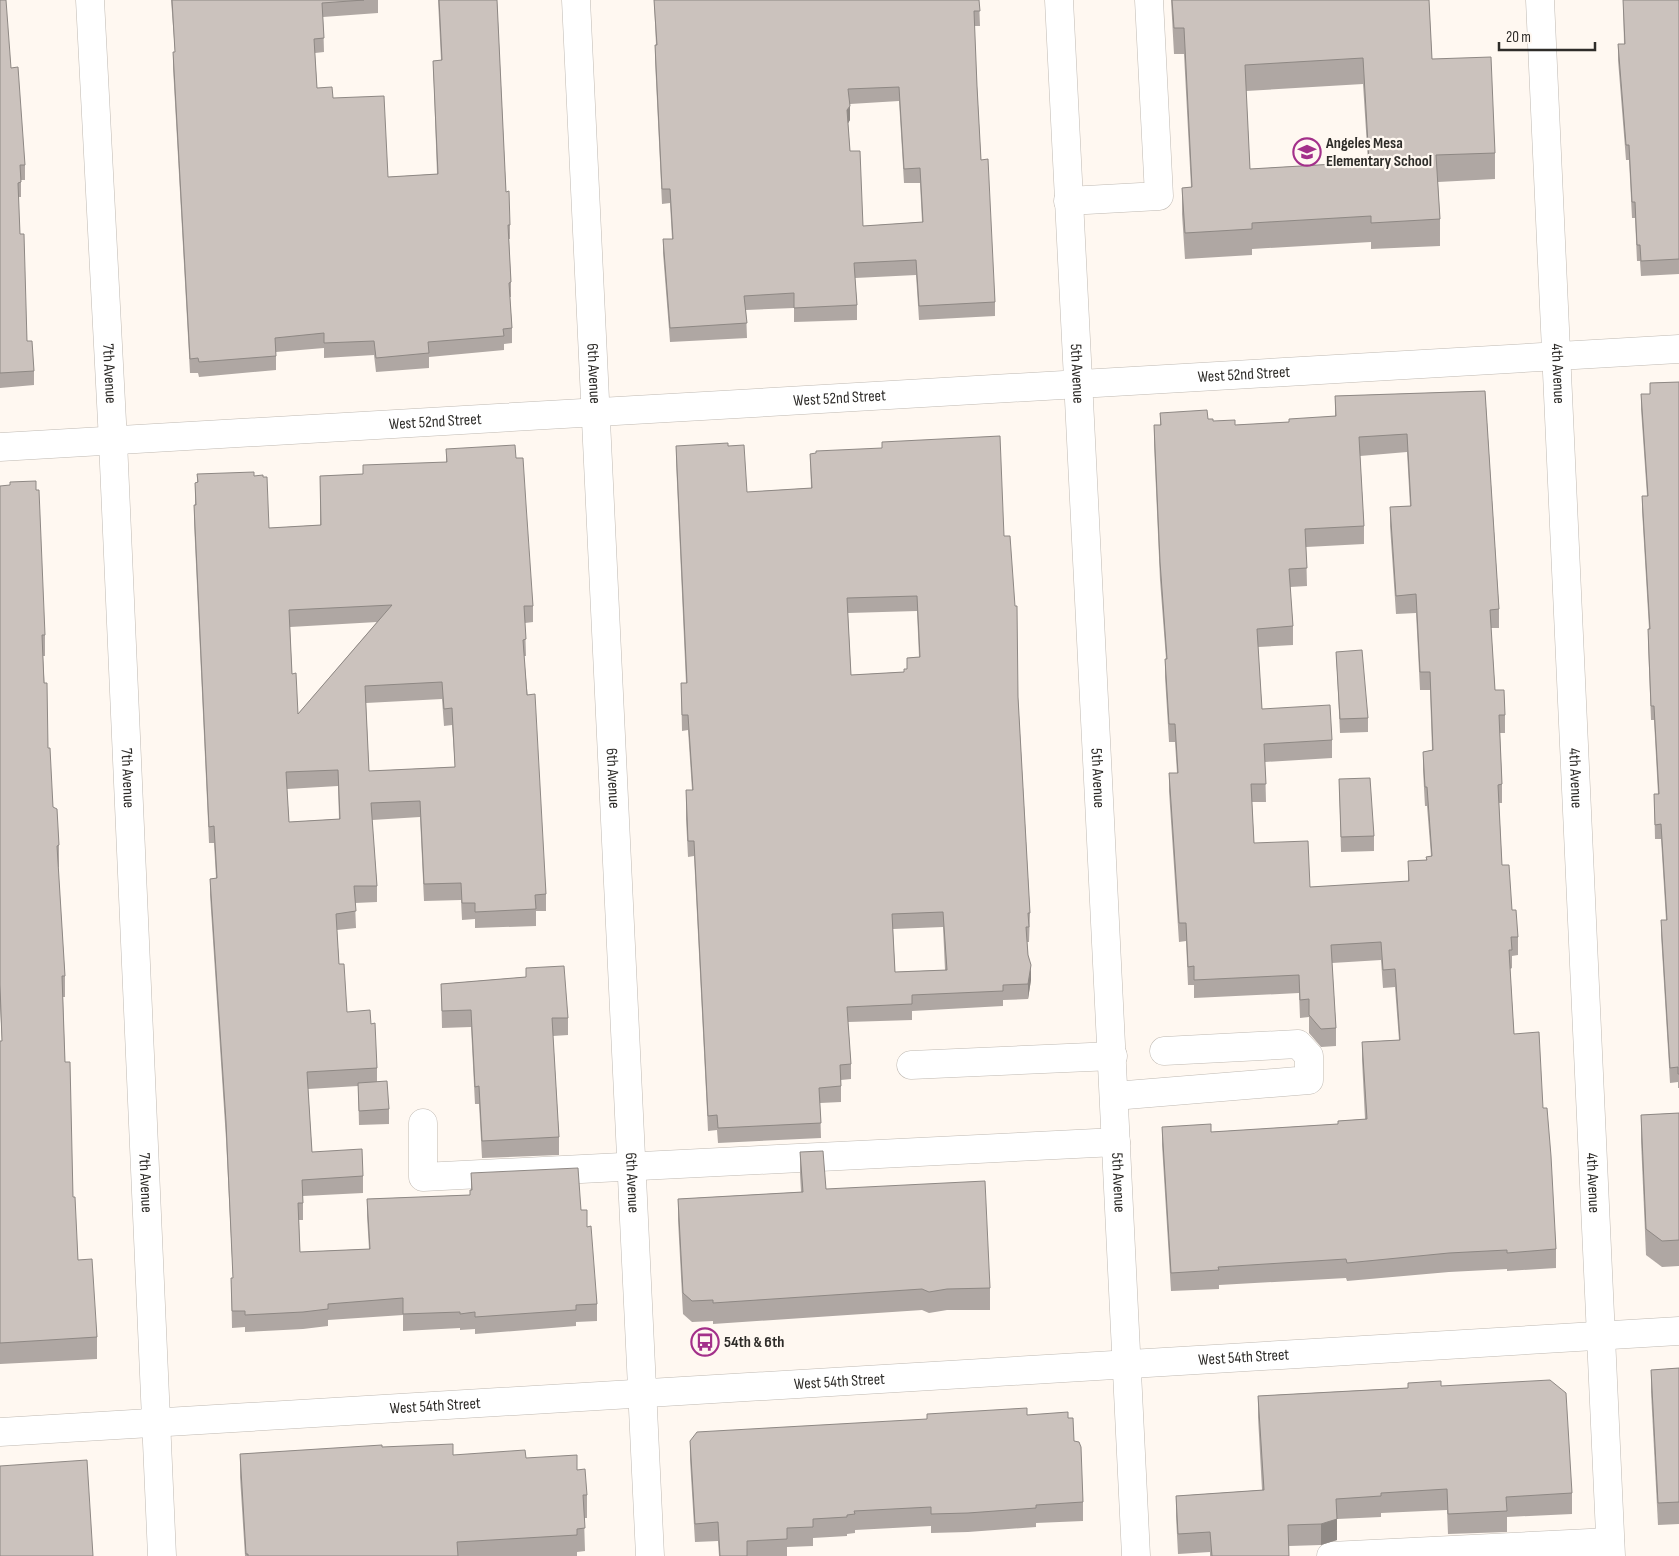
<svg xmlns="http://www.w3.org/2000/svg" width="1679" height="1556" font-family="'Sofia Sans Condensed',sans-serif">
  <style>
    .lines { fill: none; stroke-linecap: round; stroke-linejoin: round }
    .minor-casing { stroke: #bfb9b2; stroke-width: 29 }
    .minor { stroke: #fff; stroke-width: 28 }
    .wall { fill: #afa7a3; fill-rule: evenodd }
    .shaded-wall { fill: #8e8884 }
    .building { fill: #cbc2bd; stroke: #8e8884; fill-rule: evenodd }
    .labels { text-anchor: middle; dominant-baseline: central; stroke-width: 4.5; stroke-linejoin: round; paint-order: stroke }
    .poi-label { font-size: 16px; font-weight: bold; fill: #2e2c29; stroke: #fff8f1; text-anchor: start }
    .street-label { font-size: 16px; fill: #2e2c29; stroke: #fff8f1 }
  </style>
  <rect width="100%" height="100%" fill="#fff8f1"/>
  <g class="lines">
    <g class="minor-casing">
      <g id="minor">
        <path id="s1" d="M90,0L113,441L162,1556"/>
        <path id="s2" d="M576,0L650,1556"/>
        <path id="s3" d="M1059,0C1083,519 1113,1037 1136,1556"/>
        <path id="s4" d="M1540,0C1567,519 1584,1038 1611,1556"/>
        <path d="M1068,201L1159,196L1149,0"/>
        <path id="s5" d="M0,447L1679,349"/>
        <path d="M911,1065L1113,1056"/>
        <path d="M1114,1096L1309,1080V1056L1298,1044L1164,1051"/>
        <path d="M423,1123V1177L1116,1142"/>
        <path id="s6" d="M0,1432L1679,1331"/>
        <path d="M1331,1556L1610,1542"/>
      </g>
    </g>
    <use href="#minor" class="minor"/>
  </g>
  <g class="wall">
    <path d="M0,0L25,165V180H21V197H18L20,234L27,341L34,371V385L0,388Z"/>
    <path d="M171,0H378V13L323,17L324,52L315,53L317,88L333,98L388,177L437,174L433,61L441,60L438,0H497L506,192L510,225V239H509L511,282V297H510L512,328V343L504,344V350L429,357V368L376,372L374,355L324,358V348L276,352V370L199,377L198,373H190L173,67V52H175Z"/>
    <path d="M654,0H979L980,26H974L977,86L981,160L995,302V316L919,320L916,275L855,278L857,305V320L794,322V308L746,310L747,338L670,342L663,253V239H672L670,203L662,204L655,60V45H656ZM899,101L904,183H920L922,222L863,226L850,151L848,123L850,120V104Z"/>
    <path d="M1171,0H1429L1432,59L1495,153V179L1438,182L1440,219V246L1371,249V242L1252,249V255L1185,259L1182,214V188L1191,187L1184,54H1174ZM1363,84L1368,162L1250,169L1246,91Z"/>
    <path d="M1623,0H1679V274L1641,276L1640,261H1637L1635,218H1632L1629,160H1626L1618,60V44H1624Z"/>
    <path d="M1679,382V1088H1678V1082L1670,1083L1661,935V920H1666L1661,839H1655L1654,794H1658L1654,720H1651L1648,643V629H1649L1642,510V496H1647L1641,409V394H1650V383Z"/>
    <path d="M1485,391L1499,609V628H1491L1495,690L1505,715V733H1500L1502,784V803H1499L1502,865L1518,937V955L1512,956V968L1510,969L1514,1034L1543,1108L1556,1249V1268L1507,1271V1269L1449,1272L1347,1281L1346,1278L1219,1285V1289L1171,1291L1162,1145V1127L1211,1132L1338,1124V1121L1365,1119L1362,1060V1042L1399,1040L1395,987L1383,988L1381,960L1332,963L1336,1028V1046L1321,1047L1309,1033V1017L1300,1018L1299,993L1194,998V985H1188L1186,941L1179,942L1169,791V773H1177L1175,742H1169L1165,677V659H1166L1160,580L1154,444V425H1160V413L1208,419L1213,421L1235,425L1289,422L1335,416V396ZM1407,452L1410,506L1390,507V526L1396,614L1416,613L1420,690H1430L1432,750L1423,752V770L1425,806H1427L1431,856L1426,857V860L1408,861V882L1310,887L1254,843L1252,802H1266L1265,762L1332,758V740L1262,709L1258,647L1293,645V626L1290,587L1307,586L1306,547L1364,544V526L1360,456Z"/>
    <path d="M676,446H728L747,492L811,488L810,454L1004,536L1018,697L1030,913L1029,942H1027L1028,955L1031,980L1028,999L1003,1000V1006L912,1011V1020L848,1022L851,1064V1079L841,1080V1102L820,1103L821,1138L718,1143L717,1130L708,1131L694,856L688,857L686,819V790H692L688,730L682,731L681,683H686L676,461ZM917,611L919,657L907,658V669L904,672L851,675L848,613ZM943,927L945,970L895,972L893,929Z"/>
    <path d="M446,449L516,458L533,606V622L525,623L526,656H524L546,894V911H536V926L475,928V919L462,920L461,900L424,901L420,817L372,820L377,886V902L355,903L356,928L337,930L339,964L347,1012L371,1024L377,1068V1082L389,1109V1124L359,1125L358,1086L308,1089L312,1152L363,1176V1193L303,1196V1220H299L300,1252L369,1249L367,1216V1199L470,1195L471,1190V1173L581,1210L587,1227L597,1304V1321L576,1322V1326L475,1334V1329L460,1330V1328L403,1331V1315L328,1320V1326L303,1329L245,1332V1327L232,1328L231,1278H233L226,1139L210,895V879L216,878L214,843H209L194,522V505H195V483L197,482V474L254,476L269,528L320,525V476L363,474L446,462ZM377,622L298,714L292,674L290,627ZM442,699L444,726L452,725L455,767L369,771L366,703ZM338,786L339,819L289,822L287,789Z"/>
    <path d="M0,486L45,635V656H43L48,748L53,807L59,845V867H58L65,976V997H63L65,1062L73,1197L78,1260L97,1337V1359L0,1364V1041H2L0,1006Z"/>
    <path d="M1336,652L1368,718V732L1340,733Z"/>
    <path d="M1339,779L1374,836V851L1341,852Z"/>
    <path d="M526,968L568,1018V1035L553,1036L559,1137V1155L482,1158L479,1104H475L471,1027L442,1028L441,984L526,977Z"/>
    <path d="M1679,1113V1266L1662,1267L1646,1255L1641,1141V1115Z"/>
    <path d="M800,1152L826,1189L990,1288V1310H947L929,1313L922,1310L713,1324V1321L692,1322L683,1314L678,1220V1199L801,1192L800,1174Z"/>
    <path d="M1679,1368V1524L1658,1525L1651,1392V1370Z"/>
    <path d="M1441,1386L1572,1493V1514L1507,1517V1532L1448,1534L1447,1510L1381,1513V1517L1337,1519V1540L1321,1545L1289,1546V1556H1210V1552L1178,1554L1176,1516V1496L1262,1490L1258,1417V1396Z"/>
    <path d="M1027,1415L1068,1418L1074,1441L1083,1502V1521L1036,1523V1527L968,1532L931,1533V1526L855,1530V1533L847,1534V1536L813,1538V1546L787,1547V1556H719L718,1541L695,1542L690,1460V1441Z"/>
    <path d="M382,1447L453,1455L526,1458L577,1470L587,1495V1518H584L585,1551L577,1552V1556H245L240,1477V1454Z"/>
  </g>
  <g class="shaded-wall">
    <path d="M850,106V120L847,125V110Z"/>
    <path d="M1031,965V980L1028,999V984Z"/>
    <path d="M1337,1519V1540L1321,1545V1524Z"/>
  </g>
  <g class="building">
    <path d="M0,0H6L11,68L18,67L25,165H20L21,182L18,183L20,234H24L27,341H32L34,371L0,373Z"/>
    <path d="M172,0H364L322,3L324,38L314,39L317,88L332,87L333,98L384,96L388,177L438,174L433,61L442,60L439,0H497L506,192L509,191L510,225H508L511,282L509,283L512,328L503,329L504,336L428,342L429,353L376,358L374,341L324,343V333L275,338L276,356L199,362L198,358L190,359L173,52H175Z"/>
    <path d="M654,0H979L980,11H974L977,86L981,160L988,159L995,302L919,306L916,260L854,263L857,305L794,308V293L744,296L747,323L670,328L663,239H673L670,189H662L655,45H657ZM899,87L904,169L920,168L923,222L863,226L860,151H850L847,110L850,106L848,89Z"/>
    <path d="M1172,0H1429L1432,59L1491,57L1495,153L1436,155L1440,219L1371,223V216L1252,223V229L1185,233L1182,188L1192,187L1184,28H1174ZM1363,58L1369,162L1250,169L1245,65Z"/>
    <path d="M1623,0H1679V259L1641,261L1640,245H1637L1635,202H1632L1629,145H1626L1618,44H1625Z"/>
    <path d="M1679,382V1074H1678V1067L1670,1068L1661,920H1667L1661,824L1655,825L1654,794H1659L1654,706H1651L1648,629H1650L1642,496H1648L1641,394H1650V383Z"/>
    <path d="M1485,391L1499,609L1490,610L1495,690H1504L1505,715H1499L1502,784L1498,785L1502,865H1509L1512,910H1516L1518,937H1511L1512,950H1509L1514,1034L1539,1032L1543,1108H1547L1551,1156L1556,1249L1507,1253V1250L1449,1253L1347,1263L1346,1259L1218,1267L1219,1270L1171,1273L1162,1127L1211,1124V1132L1338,1124V1121L1367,1119L1362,1042L1400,1040L1395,969L1383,970L1381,942L1331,945L1336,1028L1321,1029L1309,1015V999L1300,1000L1299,975L1194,980V966L1188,967L1186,923H1179L1169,773H1178L1175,724H1169L1165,659H1167L1160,562L1154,425H1161L1160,413L1207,410L1208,419H1213V421L1235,420V425L1289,422V419L1336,416L1335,396ZM1407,434L1411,506L1390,507L1396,596L1416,594L1420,672H1430L1433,750L1423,752L1425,787H1427L1432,856L1426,857L1427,860L1408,861L1409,881L1310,887L1308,841L1254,843L1251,784H1266L1264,744L1332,740L1330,705L1262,709L1257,629L1293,626L1289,569L1307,568L1305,529L1364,526L1359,437Z"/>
    <path d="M1000,436L1004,536H1010L1015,606H1017L1018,697L1030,913H1028L1029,927H1026L1028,955L1031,965L1028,984L1003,985V991L912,995V1004L847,1007L851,1064L840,1065L841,1086L819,1088L821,1123L718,1128L717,1115L708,1116L694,841H688L686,790H693L688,715H682L681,683H687L676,446L728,443V446L744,445L747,492L812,488L810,454L816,453V451L882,448V442ZM917,596L920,657L907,658V669H904V672L851,675L847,598ZM943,912L947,970L895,972L892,914Z"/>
    <path d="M515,445L516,458H523L526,504L533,606H524L526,639L523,640L527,695L535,694L546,894L535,895L536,909L475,912V903H462L461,883L424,884L420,801L371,803L377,886H354L356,911L336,914L339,964H344L347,1012L370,1010L371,1024L375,1023L377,1068L307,1072L312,1152L362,1149L363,1176L302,1180L303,1203H298L300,1252L370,1249L367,1199L470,1195V1190H472L471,1173L578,1168L581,1210H587V1227L591,1226L597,1304L576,1305V1310L475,1317V1312L460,1314V1312L403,1314V1298L328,1304V1309L303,1312L245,1315V1311H232L231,1278H233L226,1122L210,879L217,878L214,826L209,827L194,505H196L195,483L198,482L197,474L254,472V476L263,475V477H267L269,528L321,525L320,476L363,474V465L447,462L446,449ZM392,605L298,714L296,673L292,674L289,610ZM442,682L444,709L452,708L455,767L369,771L365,686ZM338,770L340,819L289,822L286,772Z"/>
    <path d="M36,481V490H39L45,635H42L44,683H47L48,748H50L53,807L57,809L59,845L57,846L65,976H62L65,1062H70L73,1197H75L78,1260L92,1259L97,1337L0,1343V1041H2L0,985V486L10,485V482Z"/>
    <path d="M1362,650L1368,718L1340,719L1336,652Z"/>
    <path d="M1370,778L1374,836L1341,837L1339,779Z"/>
    <path d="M564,966L568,1018H552L559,1137L482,1141L479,1086L475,1087L471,1010L442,1011L441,984L526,977V968Z"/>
    <path d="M387,1081L389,1109L359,1111L358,1083Z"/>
    <path d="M1679,1113V1240L1662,1241L1646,1229L1641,1115Z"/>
    <path d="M823,1151L826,1189L985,1181L990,1288L947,1289L929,1292L922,1289L713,1303V1300L692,1301L683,1293L678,1199L803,1192L800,1152Z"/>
    <path d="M1679,1368V1502L1658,1503L1651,1370Z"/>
    <path d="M1550,1380L1566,1393L1572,1493L1506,1497L1507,1511L1448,1514L1447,1489L1381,1493V1496L1336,1499L1337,1519L1321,1524L1288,1525L1289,1556H1212L1210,1532L1178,1534L1176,1496L1264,1490L1258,1396L1408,1388V1383L1441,1381V1386Z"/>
    <path d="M1027,1408V1415L1068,1412V1418H1073L1074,1441L1079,1442L1081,1447L1083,1502L1036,1505V1508L968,1513L931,1514V1507L854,1511L855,1514L847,1515V1517L813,1519V1527L787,1528V1539L747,1541V1556H720L718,1522L695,1524L690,1441L697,1432L927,1419V1414Z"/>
    <path d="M453,1444V1455L525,1450L526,1458L577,1455V1470L585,1469L587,1495H583L585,1528L577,1529V1535L457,1542L458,1556H248V1554H246L240,1454L382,1445V1447Z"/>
    <path d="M87,1460L93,1556H0V1466Z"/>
  </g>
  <defs>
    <g id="school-ring" transform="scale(1.4375)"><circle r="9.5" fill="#fff8f1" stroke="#a3308a" stroke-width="1.5"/><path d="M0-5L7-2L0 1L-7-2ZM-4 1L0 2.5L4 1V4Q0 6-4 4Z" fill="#a3308a"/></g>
    <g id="bus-ring" transform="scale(1.4375)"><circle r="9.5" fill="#fff8f1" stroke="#a3308a" stroke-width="1.5"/><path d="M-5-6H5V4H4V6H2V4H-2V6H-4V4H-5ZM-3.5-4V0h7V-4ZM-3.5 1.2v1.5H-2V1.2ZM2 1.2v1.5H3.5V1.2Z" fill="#a3308a"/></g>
  </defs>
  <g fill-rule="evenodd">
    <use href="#school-ring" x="1307" y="152"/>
    <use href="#bus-ring" x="705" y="1342"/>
  </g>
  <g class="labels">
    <g class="poi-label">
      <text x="1326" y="143">Angeles Mesa<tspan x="1326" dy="18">Elementary School</tspan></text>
      <text x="724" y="1342">54th &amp; 6th</text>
    </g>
    <g class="street-label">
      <text stroke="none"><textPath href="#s1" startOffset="374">7th Avenue</textPath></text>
      <text stroke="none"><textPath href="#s2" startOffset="374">6th Avenue</textPath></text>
      <text stroke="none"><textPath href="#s5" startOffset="1246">West 52nd Street</textPath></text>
      <text stroke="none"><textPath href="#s4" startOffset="374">4th Avenue</textPath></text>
      <text stroke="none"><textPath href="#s3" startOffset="374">5th Avenue</textPath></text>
      <text stroke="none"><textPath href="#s5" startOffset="841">West 52nd Street</textPath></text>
      <text stroke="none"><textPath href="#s5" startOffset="436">West 52nd Street</textPath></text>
      <text stroke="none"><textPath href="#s1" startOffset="779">7th Avenue</textPath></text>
      <text stroke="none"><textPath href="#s2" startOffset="779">6th Avenue</textPath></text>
      <text stroke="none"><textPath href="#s3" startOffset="779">5th Avenue</textPath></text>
      <text stroke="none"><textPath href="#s4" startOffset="779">4th Avenue</textPath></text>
      <text stroke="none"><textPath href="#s3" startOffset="1184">5th Avenue</textPath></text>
      <text stroke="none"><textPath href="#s1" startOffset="1184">7th Avenue</textPath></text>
      <text stroke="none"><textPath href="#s2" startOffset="1184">6th Avenue</textPath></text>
      <text stroke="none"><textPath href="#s4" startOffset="1184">4th Avenue</textPath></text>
      <text stroke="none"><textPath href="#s6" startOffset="1246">West 54th Street</textPath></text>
      <text stroke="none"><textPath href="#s6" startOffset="841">West 54th Street</textPath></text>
      <text stroke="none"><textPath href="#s6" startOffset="436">West 54th Street</textPath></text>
    </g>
  </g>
  <path d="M1499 42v8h96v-8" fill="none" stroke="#2e2c29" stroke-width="2.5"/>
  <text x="1506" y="42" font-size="15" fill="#2e2c29" stroke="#fff8f1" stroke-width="4" paint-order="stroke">20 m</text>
</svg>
